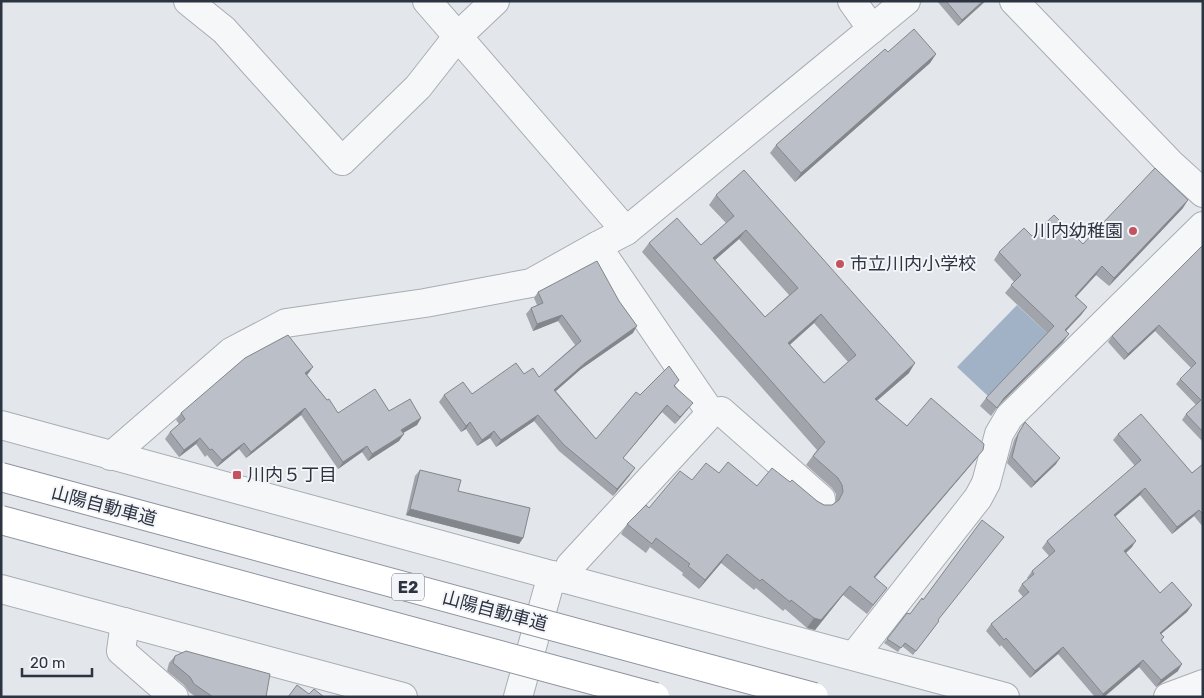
<svg xmlns="http://www.w3.org/2000/svg" width="1204" height="698" font-family="Rubik,'Noto Sans JP',sans-serif">
  <style>
    .water { fill: #a1b2c7 }
    .lines { fill: none; stroke-linecap: round; stroke-linejoin: round }
    .minor-casing { stroke: #a8adb4; stroke-width: 30 }
    .minor { stroke: #f6f7f9; stroke-width: 28 }
    .highway-bridge-casing { stroke: #8c93a0; stroke-width: 30; stroke-linecap: butt }
    .highway-bridge { stroke: #fff; stroke-width: 28 }
    .wall { fill: #a1a4ab; fill-rule: evenodd }
    .shaded-wall { fill: #83868b }
    .building { fill: #bbbfc7; stroke: #83868b; fill-rule: evenodd }
    .poi-dot { fill: #c45360; stroke: #f3f5f8; stroke-width: 2 }
    .labels { text-anchor: middle; dominant-baseline: central; stroke-width: 4; stroke-linejoin: round; paint-order: stroke }
    .shield { fill: #f3f5f8; stroke: #686d78; stroke-width: 1 }
    .shield-label { font-size: 16px; font-weight: bold; fill: #2c3341 }
    .poi-label { font-size: 18px; fill: #2c3341; stroke: #f3f5f8; text-anchor: start }
    .street-label { font-size: 18px; fill: #2c3341; stroke: #f3f5f8 }
  </style>
  <rect width="100%" height="100%" fill="#e3e6ea"/>
  <path class="water" d="M1017,305L1049,335L989,397L957,367Z"/>
  <g class="lines">
    <g class="minor-casing">
      <g id="minor">
        <path d="M188,1L224,30L342,161L418,87L458,36L495,1"/>
        <path d="M427,1L626,231"/>
        <path d="M852,1L872,29"/>
        <path d="M1014,1L1170,163L1203,193"/>
        <path d="M711,413L721,411L821,499"/>
        <path d="M1,425L566,579L1005,697"/>
        <path d="M111,456L231,352L286,323L425,303L531,283L597,246L626,231L906,1"/>
        <path d="M566,579L570,566L711,413L597,246"/>
        <path d="M1,589L403,697"/>
        <path d="M125,622L121,651L174,697"/>
        <path d="M854,656L978,498L986,483L999,434L1009,417L1203,226"/>
        <path d="M518,697L552,575"/>
        <path d="M1168,697L1203,684"/>
      </g>
    </g>
    <use href="#minor" class="minor"/>
    <g class="highway-bridge-casing">
      <g id="highway-bridge">
        <path d="M1,477L814,697"/>
        <path d="M1,520L655,697"/>
      </g>
    </g>
    <use href="#highway-bridge" class="highway-bridge"/>
  </g>
  <g class="wall">
    <path d="M937,1H986L958,26Z"/>
    <path d="M888,52L936,54L930,63L795,182L770,153L776,145Z"/>
    <path d="M716,195L909,373L877,401L907,426L976,459L875,578L887,588L867,614L843,595L815,630L807,628L785,609L783,611L756,588L754,590L721,563L699,589L682,575L683,573L650,547L646,553L621,534L627,524L649,508L692,480L719,473L757,486L790,482L817,501L824,505H832L836,502V494L832,488L806,465L817,450L642,252L649,243L701,245L726,223L709,205ZM739,239L789,295L765,317L715,260ZM814,323L848,362L824,383L790,345Z"/>
    <path d="M1183,208L1109,286L1096,275L1076,297L1087,307L1081,315L1066,331L1063,342L999,405L991,416L980,406L986,398L1048,334L1005,293L1014,282L994,260L999,252L1032,236L1083,244Z"/>
    <path d="M1203,245V442L1182,420L1186,414L1196,405L1176,384L1180,379L1191,368L1155,331L1124,360L1108,342L1112,336Z"/>
    <path d="M538,292L633,333L581,369L556,391L596,439L640,395L675,386L688,409L675,424L662,412L623,458L630,475L613,496L559,451L534,421L496,447L490,438L477,446L466,429L461,432L439,402L444,395L472,394L524,374L539,377L575,345L558,321L533,331L526,314L531,308L537,305L534,298Z"/>
    <path d="M308,374L307,375L327,400L338,413L389,411L421,418L417,425L403,433L399,441L368,461L362,452L338,469L301,415L246,458L239,449L217,467L207,455L205,457L196,444L179,457L165,439L170,432L179,424L176,420L181,413Z"/>
    <path d="M1025,422L1056,464L1031,488L1007,463L1014,440Z"/>
    <path d="M1118,434L1192,473L1203,464V527L1194,516L1172,534L1140,495L1115,516L1132,547L1126,553L1160,593L1192,605L1187,612L1161,634L1164,637L1162,640L1178,671L1156,687L1139,667L1104,697H1095L1058,654L1030,678L1001,645L1000,647L986,631L991,624L1023,597L1018,591L1022,584L1028,579L1027,578L1032,571L1049,556L1042,548L1047,541L1135,466L1113,440Z"/>
    <path d="M420,470L458,491L523,538L519,544L406,515L415,476Z"/>
    <path d="M907,613L910,614L938,620L936,625L913,655L902,646L898,652L884,643Z"/>
    <path d="M175,656L266,697H196L189,692L184,685L167,671L169,663Z"/>
  </g>
  <g class="shaded-wall">
    <path d="M983,1H985L958,26L962,20Z"/>
    <path d="M936,54L930,63L795,182L801,173Z"/>
    <path d="M1188,200L1183,208L1109,286L1114,278Z"/>
    <path d="M746,230L739,239L706,268L713,258Z"/>
    <path d="M1102,266L1096,275L1069,304L1075,296Z"/>
    <path d="M1087,307L1081,315L1059,338L1065,330Z"/>
    <path d="M821,314L814,323L781,352L788,343Z"/>
    <path d="M562,315L558,321L533,331L537,324Z"/>
    <path d="M1159,325L1155,331L1124,360L1128,354Z"/>
    <path d="M637,326L633,333L581,369L550,396L554,390L585,363Z"/>
    <path d="M1069,334L1063,342L998,406L1004,398Z"/>
    <path d="M915,363L909,373L868,408L875,399Z"/>
    <path d="M313,367L308,374L301,380L305,373Z"/>
    <path d="M693,403L688,409L675,424L680,417Z"/>
    <path d="M667,405L662,412L618,464L623,458Z"/>
    <path d="M305,408L301,415L246,458L251,452Z"/>
    <path d="M538,415L534,421L496,447L501,440Z"/>
    <path d="M421,418L417,425L396,437L401,430Z"/>
    <path d="M470,422L466,429L461,432L466,426Z"/>
    <path d="M494,431L490,438L477,446L482,440Z"/>
    <path d="M404,434L399,441L368,461L372,454Z"/>
    <path d="M200,438L196,444L179,457L184,450Z"/>
    <path d="M244,443L239,449L217,467L222,460Z"/>
    <path d="M367,446L362,452L338,469L343,462Z"/>
    <path d="M983,450L976,459L867,586L874,577Z"/>
    <path d="M1060,458L1056,464L1031,488L1035,482Z"/>
    <path d="M635,468L630,475L613,496L617,489Z"/>
    <path d="M1145,488L1140,495L1109,522L1114,515Z"/>
    <path d="M410,509L523,538L519,544L406,515Z"/>
    <path d="M1199,510L1194,516L1172,534L1177,527Z"/>
    <path d="M1136,541L1132,547L1120,558L1124,551Z"/>
    <path d="M727,554L721,563L699,589L705,580Z"/>
    <path d="M850,586L843,595L815,630L807,628L814,618Z"/>
    <path d="M1192,605L1187,612L1155,639L1160,633Z"/>
    <path d="M1063,647L1058,654L1030,678L1035,671Z"/>
    <path d="M1143,660L1139,667L1104,697H1102L1103,694Z"/>
    <path d="M1182,664L1178,671L1156,687L1161,680Z"/>
  </g>
  <g class="building">
    <path d="M946,1H983L962,20Z"/>
    <path d="M914,29L936,54L801,173L776,145L885,49L888,52Z"/>
    <path d="M1155,168L1188,200L1114,278L1102,266L1075,296L1087,307L1065,330L1069,334L1004,398L997,408L986,398L1054,326L1011,285L1021,275L999,252L1024,228L1032,236L1054,215L1083,244Z"/>
    <path d="M744,170L915,363L875,399L907,426L931,398L984,444L983,450L874,577L887,588L873,605L850,586L821,620L814,618L791,600L790,602L762,579L760,581L727,554L705,580L688,566L690,564L656,538L652,544L627,524L646,505L649,508L680,471L692,480L706,463L719,473L728,462L757,486L772,468L790,482L792,480L817,501L824,505H832L839,500L843,492L842,485L838,478L813,456L825,442L649,243L677,218L701,245L734,216L716,195ZM746,230L798,288L765,317L713,258ZM821,314L856,355L824,383L788,343Z"/>
    <path d="M1203,245V432L1186,414L1201,400L1180,379L1196,363L1159,325L1128,354L1112,336Z"/>
    <path d="M597,261L619,301L637,326L585,363L554,390L596,439L636,392L640,395L669,366L679,380L674,386L693,403L680,417L667,405L623,458L635,468L617,489L564,445L538,415L501,440L494,431L482,440L470,422L466,426L444,395L463,382L472,394L516,363L524,374L533,368L539,377L581,341L562,315L537,324L531,308L543,303L538,292Z"/>
    <path d="M288,335L313,367L305,373L327,400L329,399L338,413L375,389L389,411L410,399L421,418L401,430L404,434L372,454L367,446L343,462L305,408L251,452L244,443L222,460L212,449L210,450L200,438L184,450L170,432L185,419L181,413L245,358Z"/>
    <path d="M1141,414L1192,473L1203,464V514L1199,510L1177,527L1145,488L1114,515L1136,541L1124,551L1160,593L1172,582L1192,605L1160,633L1164,637L1161,640L1182,664L1161,680L1143,660L1103,694L1063,647L1035,671L1006,638L1004,640L991,624L1029,592L1022,584L1034,574L1032,571L1055,551L1047,541L1141,460L1118,434Z"/>
    <path d="M1025,422L1060,458L1035,482L1012,457L1018,434Z"/>
    <path d="M420,470L461,480L458,491L530,508L523,538L410,509Z"/>
    <path d="M982,520L1004,537L938,620L939,621L916,651L905,643L901,648L887,639L907,613L910,614L922,598L923,600Z"/>
    <path d="M186,651L270,674L266,697H213L194,684L190,677L173,663L175,656Z"/>
    <path d="M297,685L309,694L314,689L324,697H288Z"/>
  </g>
  <g class="poi-dot">
    <circle cx="1133" cy="231" r="5"/>
    <circle cx="840" cy="264" r="5"/>
    <rect x="232" y="470" width="10" height="10" rx="2.5"/>
  </g>
  <g class="labels">
    <rect class="shield" x="392" y="573.5" width="32" height="27" rx="4"/>
    <g class="shield-label">
      <text x="408" y="587">E2</text>
    </g>
    <g class="poi-label">
      <text x="1123" y="231" text-anchor="end">川内幼稚園</text>
      <text x="850" y="264">市立川内小学校</text>
      <text x="247" y="475">川内５丁目</text>
    </g>
    <g class="street-label">
      <text transform="translate(104 506) rotate(15)">山陽自動車道</text>
      <text transform="translate(495 611) rotate(15)">山陽自動車道</text>
    </g>
  </g>
  <rect width="1204" height="698" fill="none" stroke="#2c3341" stroke-width="5"/>
  <path d="M22 668v8h70v-8" fill="none" stroke="#2c3341" stroke-width="2.5"/>
  <text x="30" y="668" font-size="15" fill="#2c3341" stroke="#f3f5f8" stroke-width="4" paint-order="stroke">20 m</text>
</svg>
